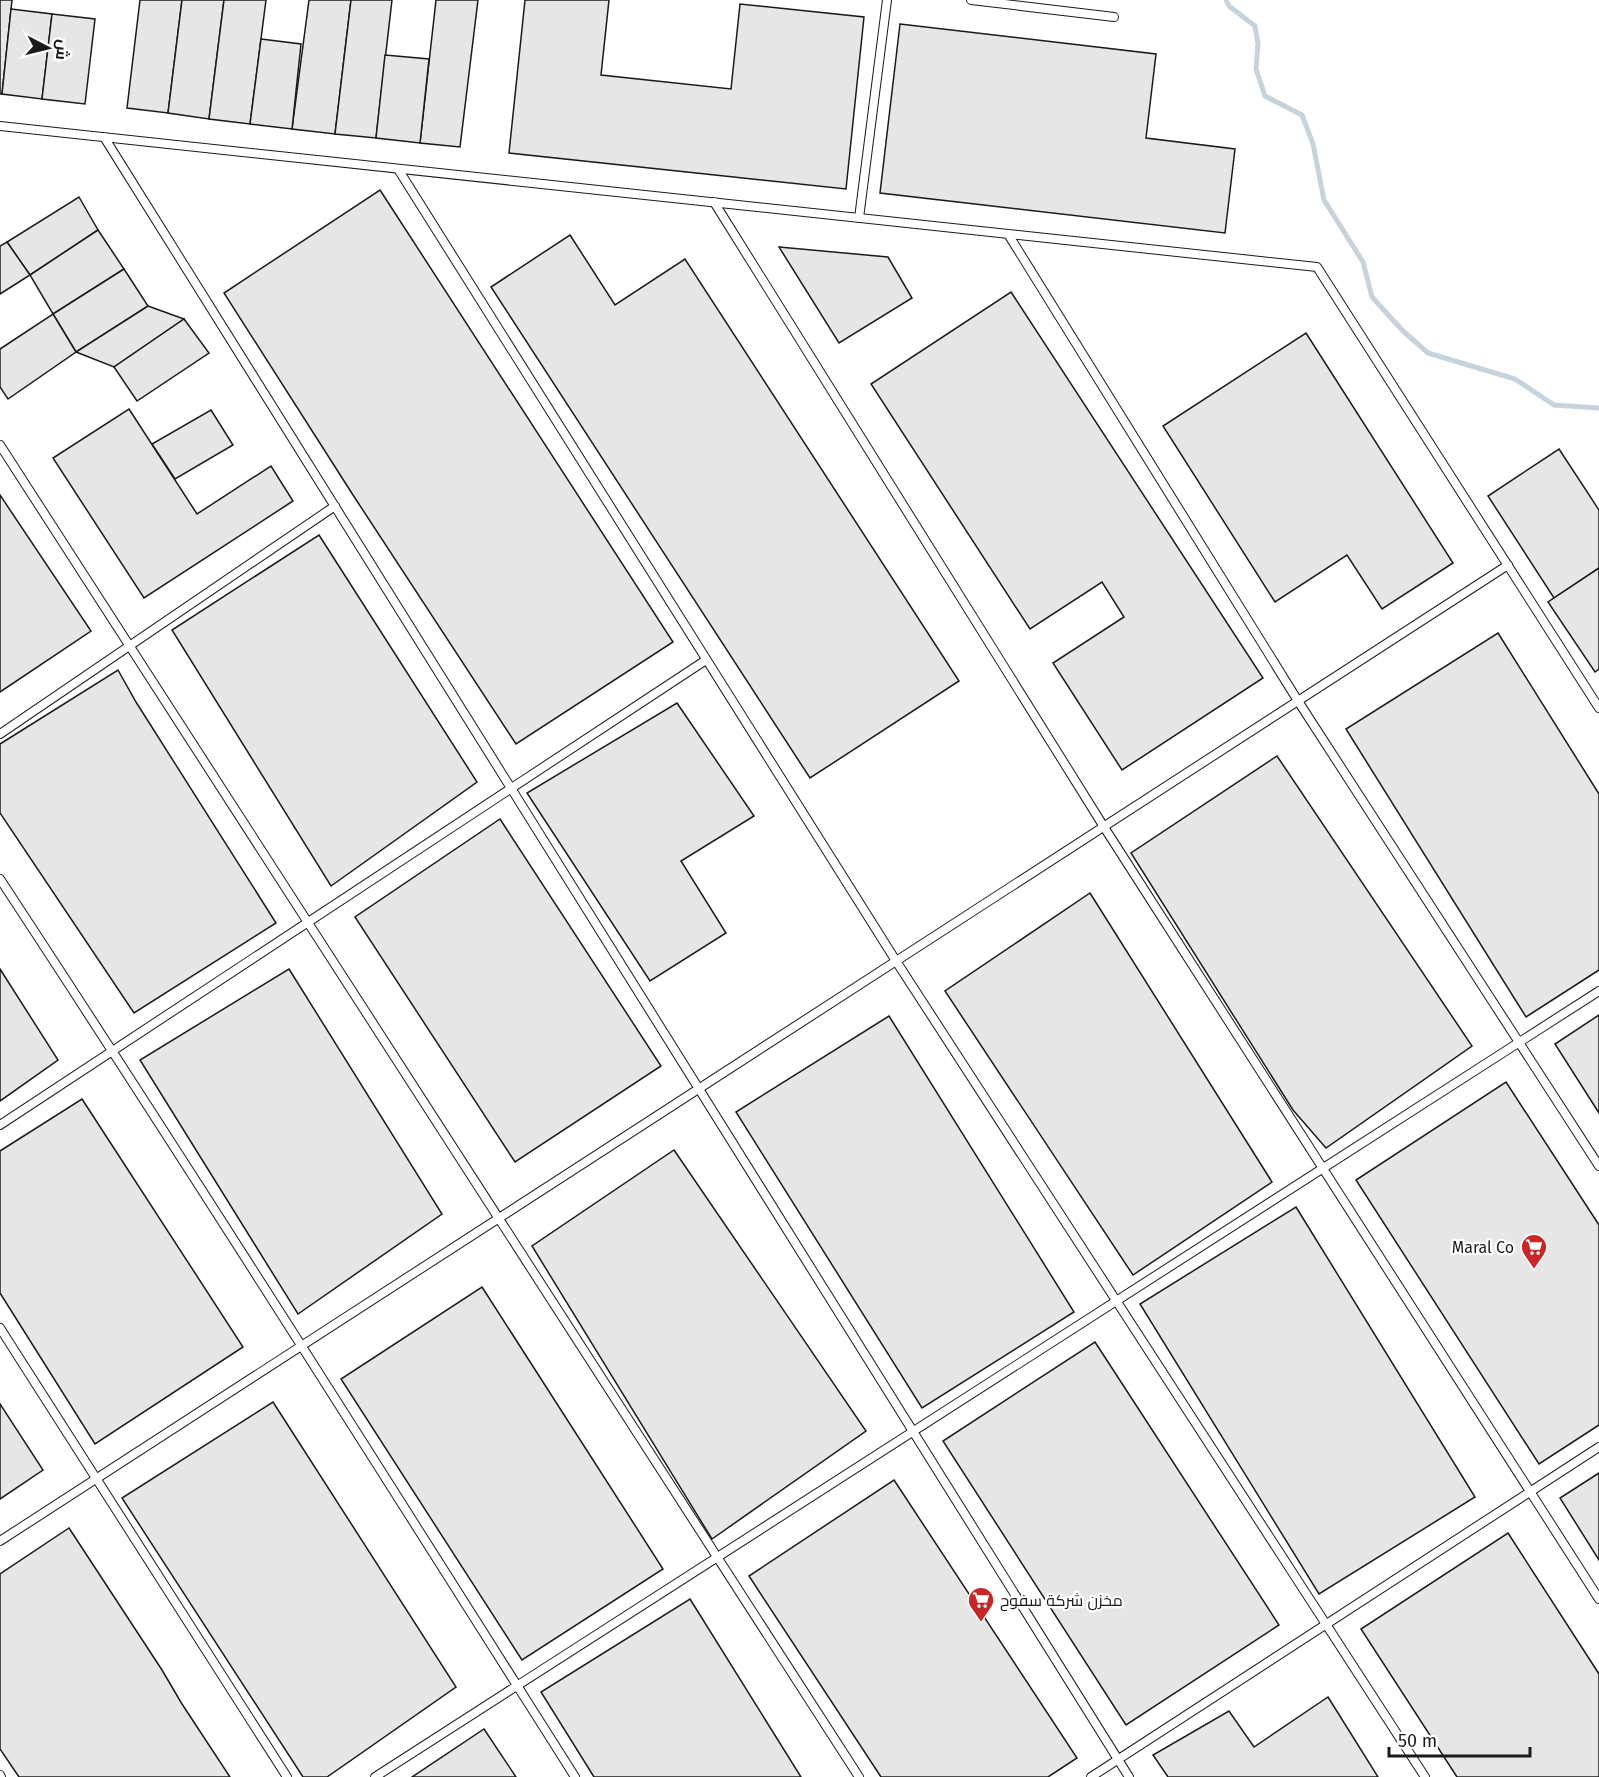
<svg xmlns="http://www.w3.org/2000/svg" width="1599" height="1777" font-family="'Fira Sans',Cairo,sans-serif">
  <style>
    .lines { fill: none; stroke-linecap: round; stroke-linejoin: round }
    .stream { stroke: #c6d2dc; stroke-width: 5 }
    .building { fill: #e6e6e6; stroke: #1a1a1a; stroke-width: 1.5 }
    .service-casing { stroke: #1a1a1a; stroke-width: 10 }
    .service { stroke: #fff; stroke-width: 8 }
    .labels { text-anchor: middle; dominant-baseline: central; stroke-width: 4.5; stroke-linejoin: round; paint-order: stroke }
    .poi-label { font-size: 16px; fill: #1a1a1a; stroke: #fff; text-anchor: end }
  </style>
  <rect width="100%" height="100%" fill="#fff"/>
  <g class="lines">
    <path class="stream" d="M1226,0L1229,6L1255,26L1258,44L1256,69L1265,96L1302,115L1313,144L1324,200L1363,262L1372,297L1403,331L1428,353L1515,379L1554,405L1599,408"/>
  </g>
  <g class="building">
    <path d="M0,0H12L2,94H0Z"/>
    <path d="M140,0H182L168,113L127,108Z"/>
    <path d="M182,0H224L209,119L168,113Z"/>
    <path d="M224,0H266L250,124L209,119Z"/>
    <path d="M309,0H351L335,134L292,129Z"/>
    <path d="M351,0H392L376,138L335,134Z"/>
    <path d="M436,0H478L460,147L420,143Z"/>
    <path d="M525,0H609L601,75L731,89L740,4L864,17L846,189L509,153Z"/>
    <path d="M11,9L52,14L42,99L2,94Z"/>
    <path d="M52,14L95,19L85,104L42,99Z"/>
    <path d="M900,24L1156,54L1146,138L1235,149L1225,233L880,193Z"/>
    <path d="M261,39L301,44L292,129L250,124Z"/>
    <path d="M385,55L429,59L420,143L376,138Z"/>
    <path d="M380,190L673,642L516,744L353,495L224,293Z"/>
    <path d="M79,197L98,230L30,275L7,242Z"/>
    <path d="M98,230L124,269L53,314L30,275Z"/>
    <path d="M570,235L615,305L685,259L959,681L810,778L491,287Z"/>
    <path d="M7,242L30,275L0,294V246Z"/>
    <path d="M779,247L888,257L912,298L839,343Z"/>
    <path d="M124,269L148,306L76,352L53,314Z"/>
    <path d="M1011,292L1263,678L1122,770L1053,663L1124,617L1102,582L1030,629L871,384Z"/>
    <path d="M148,306L184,319L114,367L76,352Z"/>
    <path d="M53,314L76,352L8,399L0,387V349Z"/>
    <path d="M184,319L209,353L137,401L114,367Z"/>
    <path d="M1306,333L1453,563L1382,609L1347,555L1275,602L1163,426Z"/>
    <path d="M129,409L197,514L271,466L293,501L144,598L53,458Z"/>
    <path d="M211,410L233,445L175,479L152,444Z"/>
    <path d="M1559,449L1599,510V568L1554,598L1488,496Z"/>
    <path d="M0,495L91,631L0,692Z"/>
    <path d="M319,535L477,782L331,886L172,630Z"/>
    <path d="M1599,568V669L1595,672L1548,602Z"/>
    <path d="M1498,633L1599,794V970L1526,1017L1346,729Z"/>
    <path d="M118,670L136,702L276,923L134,1013L0,813V744Z"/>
    <path d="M677,703L754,816L681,861L726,933L650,981L527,793Z"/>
    <path d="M1277,756L1472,1046L1326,1148L1293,1110L1131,853Z"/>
    <path d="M500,819L661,1066L515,1162L355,917Z"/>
    <path d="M1090,893L1272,1182L1133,1275L945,991Z"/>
    <path d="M0,969L58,1060L0,1101Z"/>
    <path d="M289,969L442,1214L298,1314L140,1060Z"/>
    <path d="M1599,1015V1113L1555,1044Z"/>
    <path d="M889,1016L1074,1312L922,1408L736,1112Z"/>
    <path d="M1506,1082L1599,1225V1425L1539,1464L1356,1180Z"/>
    <path d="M82,1099L243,1347L95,1444L0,1293V1151Z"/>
    <path d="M674,1150L866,1431L712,1539L532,1246Z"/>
    <path d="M1296,1207L1475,1497L1319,1594L1140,1304Z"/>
    <path d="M482,1287L663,1569L522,1660L341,1379Z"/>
    <path d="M1095,1342L1279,1625L1126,1725L943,1441Z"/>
    <path d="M273,1402L456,1687L327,1777H303L122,1498Z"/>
    <path d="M0,1404L43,1470L0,1499Z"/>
    <path d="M1599,1473V1560L1560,1498Z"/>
    <path d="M894,1480L1077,1758L1048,1777H881L749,1576Z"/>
    <path d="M69,1528L162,1670L182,1704L230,1777H19L0,1749V1574Z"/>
    <path d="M1508,1533L1599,1674V1777H1457L1361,1629Z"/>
    <path d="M690,1599L801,1777H594L541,1692Z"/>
    <path d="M1328,1697L1378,1777H1168L1153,1755L1229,1711L1254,1747Z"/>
    <path d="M484,1729L516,1777H412Z"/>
  </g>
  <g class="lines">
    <g class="service-casing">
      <g id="service">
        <path d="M971,0L1114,17"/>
        <path d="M0,126L1317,267L1599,708"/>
        <path d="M104,137L1129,1777"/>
        <path d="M398,169L896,961L1425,1777"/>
        <path d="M714,202L1104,827L1599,1599"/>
        <path d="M859,218L887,0"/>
        <path d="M1008,234L1298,701L1599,1166"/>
        <path d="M0,445L859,1777"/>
        <path d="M0,734L335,506"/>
        <path d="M0,879C195,1176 385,1477 575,1777"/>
        <path d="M0,1125L706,660"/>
        <path d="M0,1328L287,1777"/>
        <path d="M0,1541L1508,565"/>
        <path d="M0,1775L1,1777"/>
        <path d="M375,1777L1599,991"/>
        <path d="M1091,1777L1599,1447"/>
      </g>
    </g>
    <use href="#service" class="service"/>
  </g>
  <defs>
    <g id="supermarket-pin" transform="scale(1.35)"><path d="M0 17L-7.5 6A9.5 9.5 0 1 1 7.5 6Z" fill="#c62828" stroke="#fff"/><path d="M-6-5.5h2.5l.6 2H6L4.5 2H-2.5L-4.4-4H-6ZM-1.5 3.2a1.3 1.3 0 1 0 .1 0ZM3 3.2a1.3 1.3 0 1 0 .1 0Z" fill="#fff"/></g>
  </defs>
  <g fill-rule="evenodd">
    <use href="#supermarket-pin" x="1534" y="1247"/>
    <use href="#supermarket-pin" x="981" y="1600"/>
  </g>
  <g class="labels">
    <g class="poi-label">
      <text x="1514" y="1247">Maral Co</text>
      <text x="1000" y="1600" text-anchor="start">مخزن شركة سفوح</text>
    </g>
  </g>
  <g transform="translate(48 48) rotate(97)" stroke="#ffffff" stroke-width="4.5" paint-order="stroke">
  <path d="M0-4.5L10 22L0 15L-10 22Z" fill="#1a1a1a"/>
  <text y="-9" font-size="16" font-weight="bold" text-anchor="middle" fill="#1a1a1a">ش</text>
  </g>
  <path d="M1389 1747v9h141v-9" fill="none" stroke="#1a1a1a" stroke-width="3"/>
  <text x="1398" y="1747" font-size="18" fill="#1a1a1a" stroke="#ffffff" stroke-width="4.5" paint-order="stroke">50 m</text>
</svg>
